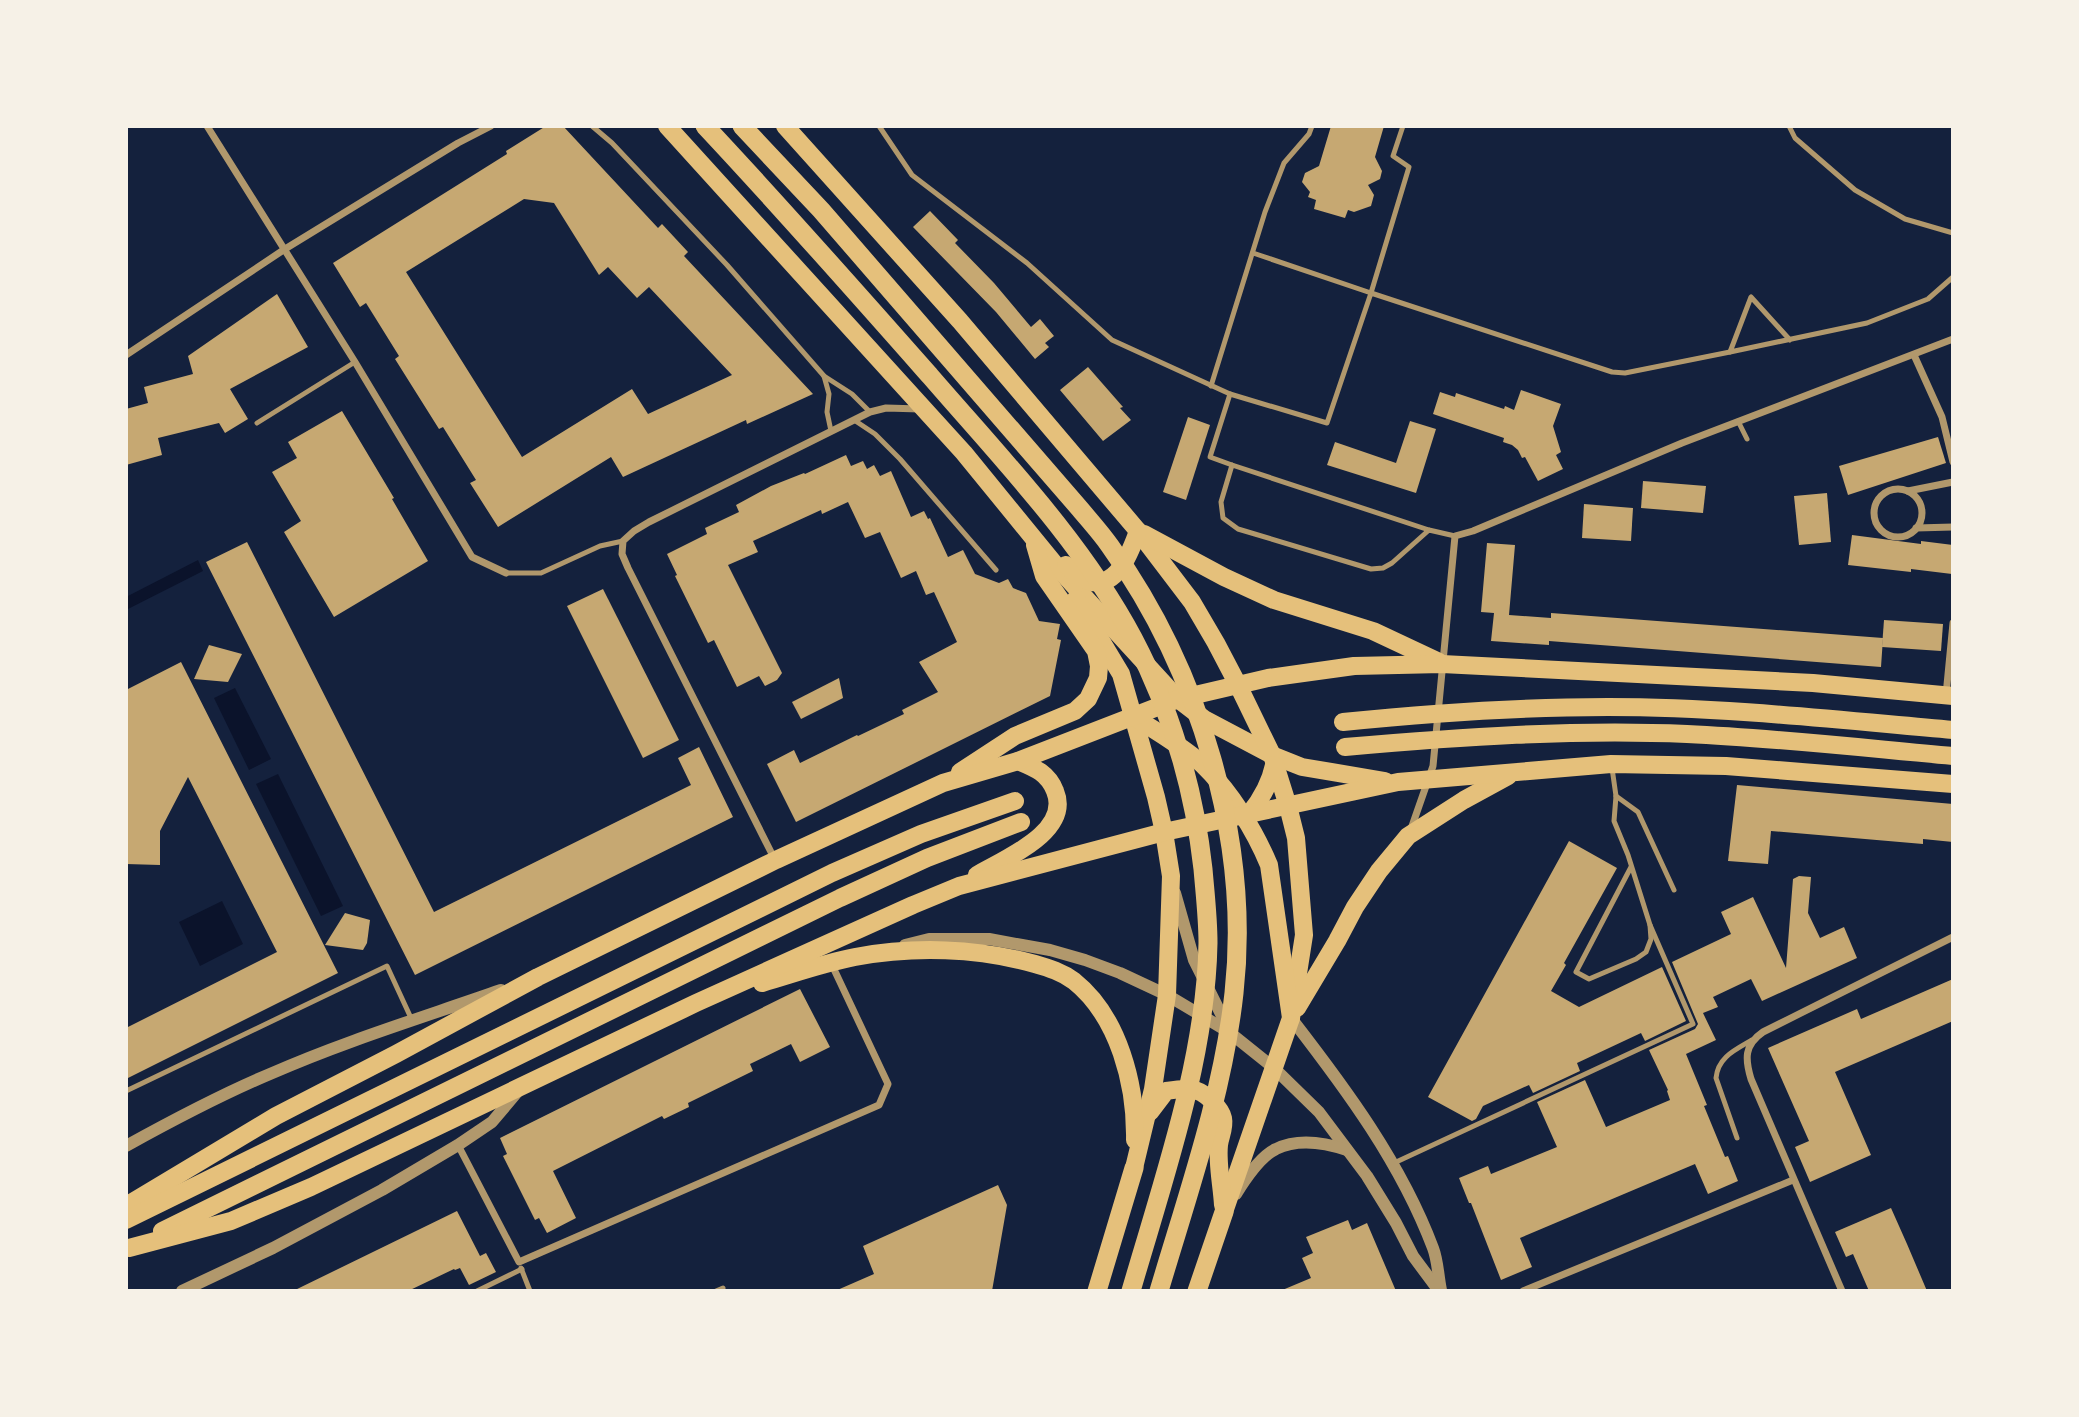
<svg xmlns="http://www.w3.org/2000/svg" width="2079" height="1417" font-family="'Public Sans',sans-serif">
  <style>
    .water { fill: #0b132b }
    .building { fill: #c6a872; fill-rule: evenodd }
    .lines { fill: none; stroke-linecap: round; stroke-linejoin: round }
    .service { stroke: #b1986c; stroke-width: 5 }
    .minor { stroke: #b1986c; stroke-width: 7 }
    .tertiary { stroke: #b1986c; stroke-width: 12 }
    .primary { stroke: #e5c07b; stroke-width: 18 }
    .trunk { stroke: #e5c07b; stroke-width: 19 }
  </style>
  <rect width="100%" height="100%" fill="#14213d"/>
  <g class="water">
    <path d="M198,560L203,571L126,610V597Z"/>
    <path d="M235,688L271,759L249,770L214,698Z"/>
    <path d="M278,774L343,906L321,916L256,784Z"/>
    <path d="M222,901L243,944L200,966L179,922Z"/>
  </g>
  <g class="building">
    <path d="M546,126H563L658,228L662,224L688,252L684,256L813,394L747,424L746,420L623,477L611,457L498,527L470,483L476,480L443,427L439,429L395,359L399,356L376,319L366,303L360,307L333,263L507,154L506,151ZM524,199L554,203L599,275L608,267L637,298L649,287L732,375L648,414L632,389L522,457L406,272Z"/>
    <path d="M1331,126H1384L1375,157L1382,171L1380,179L1368,185L1374,195L1371,206L1354,212L1348,210L1345,218L1314,209L1316,200L1308,197L1310,192L1302,182L1305,173L1319,166Z"/>
    <path d="M930,211L958,240L955,243L994,283L1031,327L1040,319L1054,336L1045,343L1049,347L1035,359L996,312L913,227Z"/>
    <path d="M277,294L308,347L230,389L248,419L225,433L219,423L158,438L162,455L126,465V409L148,403L144,387L193,374L188,356Z"/>
    <path d="M1088,367L1123,407L1120,408L1131,420L1103,441L1060,390Z"/>
    <path d="M1521,390L1561,404L1553,426L1561,452L1556,455L1563,469L1538,481L1525,457L1522,458L1518,450L1512,445L1503,442L1504,438L1433,414L1440,392L1455,397L1456,393L1504,409L1505,406L1514,410Z"/>
    <path d="M342,411L394,498L392,499L428,561L334,617L284,532L301,521L272,472L297,458L288,442Z"/>
    <path d="M1188,417L1210,425L1186,500L1163,492Z"/>
    <path d="M1410,421L1436,429L1416,493L1327,465L1335,442L1396,463Z"/>
    <path d="M1938,437L1946,463L1848,495L1839,466Z"/>
    <path d="M846,455L851,466L863,461L867,469L874,465L880,476L891,471L911,517L924,511L928,519L930,518L948,557L963,550L975,574L999,583L1008,579L1013,588L1026,593L1039,621L1060,624L1057,639L1061,640L1050,696L796,822L767,764L794,750L800,763L857,735L858,736L904,714L902,710L938,692L919,662L957,642L934,592L926,595L916,571L901,578L880,532L865,538L848,502L822,514L821,510L753,541L758,552L728,565L782,673L777,680L765,686L759,676L737,687L714,640L708,643L675,576L677,575L667,554L707,534L705,528L739,512L736,505L771,486L804,473L805,474Z"/>
    <path d="M1643,481L1706,486L1703,513L1641,508Z"/>
    <path d="M1827,493L1831,542L1799,545L1794,496Z"/>
    <path d="M1584,504L1633,508L1631,541L1582,538Z"/>
    <path d="M1852,535L1921,544V541L1953,545L1952,574L1911,569V572L1848,565Z"/>
    <path d="M247,542L434,912L691,785L678,758L699,747L733,817L415,975L206,562Z"/>
    <path d="M1487,543L1515,545L1509,615L1551,618V613L1883,638L1881,667L1549,641V645L1491,641L1494,613L1481,612Z"/>
    <path d="M603,589L679,740L643,758L567,606Z"/>
    <path d="M1884,620L1943,624L1941,651L1882,647Z"/>
    <path d="M209,645L242,654L228,682L194,679Z"/>
    <path d="M181,662L338,973L126,1079V1028L277,952L188,777L160,831V865L126,864V690Z"/>
    <path d="M839,678L843,698L801,719L792,702Z"/>
    <path d="M1737,785L1953,804V842L1923,839V844L1771,831L1768,864L1728,861Z"/>
    <path d="M1569,841L1617,868L1564,963L1566,965L1551,991L1579,1007L1662,967L1686,1021L1645,1041L1641,1033L1577,1063L1580,1071L1533,1093L1529,1085L1483,1106L1476,1119L1472,1121L1428,1097Z"/>
    <path d="M1799,876L1811,877L1808,913L1820,938L1844,927L1857,958L1762,1001L1751,979L1713,997L1718,1007L1703,1013L1716,1040L1686,1054L1707,1105L1704,1106L1725,1157L1728,1156L1738,1181L1708,1194L1695,1164L1520,1238L1532,1267L1501,1280L1471,1203H1469L1459,1178L1488,1166L1491,1174L1557,1147L1537,1102L1585,1080L1606,1127L1670,1100L1667,1091L1668,1090L1649,1050L1695,1029L1698,1024L1672,962L1731,934L1721,912L1753,897L1786,968L1793,879Z"/>
    <path d="M345,913L370,920L367,943L363,950L325,945Z"/>
    <path d="M1953,979V1021L1835,1072L1871,1155L1810,1182L1795,1147L1809,1141L1768,1048L1857,1009L1861,1019Z"/>
    <path d="M800,989L830,1047L800,1062L791,1044L750,1064L753,1071L688,1103L689,1107L664,1119L662,1116L553,1171L576,1218L547,1233L539,1218L535,1220L503,1156L507,1154L500,1138Z"/>
    <path d="M998,1185L1007,1205L992,1291H835L874,1274L863,1246Z"/>
    <path d="M1891,1208L1907,1244L1927,1291H1869L1853,1254L1846,1257L1835,1232Z"/>
    <path d="M457,1211L480,1256L486,1253L496,1272L469,1285L460,1268L455,1270L454,1269L408,1291H293Z"/>
    <path d="M1348,1220L1352,1230L1367,1223L1396,1291H1280L1311,1278L1302,1258L1313,1253L1306,1237Z"/>
  </g>
  <g class="lines">
    <g class="service">
      <path d="M592,126L612,143L727,265L824,376L829,394L827,412L831,431"/>
      <path d="M879,126L912,175L1027,263L1112,340L1230,394L1327,423L1371,293L1612,372L1625,373L1730,352"/>
      <path d="M1789,126L1795,138L1855,190L1905,219L1953,233"/>
      <path d="M1253,253L1371,293L1409,167L1393,156L1403,126"/>
      <path d="M1790,340L1751,297L1730,352L1867,323L1928,299L1953,277"/>
      <path d="M824,376L852,394L870,412"/>
      <path d="M1211,386L1265,212L1284,163L1309,134L1312,126"/>
      <path d="M1230,394L1210,457L1232,465"/>
      <path d="M854,420L875,434L900,459L996,570"/>
      <path d="M1738,421L1747,439"/>
      <path d="M257,423L355,362"/>
      <path d="M1429,530L1392,563L1383,568L1371,569L1238,529L1223,518L1221,502L1232,465L1429,530L1455,536"/>
      <path d="M506,573H541L600,546L623,541"/>
      <path d="M1612,768L1616,796L1614,821L1628,855L1650,925L1651,939L1646,952L1636,959L1589,979L1576,972L1631,867"/>
      <path d="M1616,796L1638,812L1674,890"/>
      <path d="M126,1091L387,966L411,1018"/>
      <path d="M1737,1138L1716,1078C1718,1057 1735,1050 1752,1040"/>
      <path d="M1394,1163L1693,1024L1650,925"/>
      <path d="M521,1268L530,1291"/>
      <path d="M477,1291L522,1269"/>
      <path d="M716,1291L723,1288"/>
    </g>
    <g class="minor">
      <path d="M207,126L355,362L472,557L506,573"/>
      <path d="M126,355L285,249L458,143L491,126"/>
      <path d="M1914,355L1942,417L1953,462"/>
      <circle cx="1898" cy="513" r="24"/>
      <path d="M1908,491L1953,482"/>
      <path d="M1916,528L1953,527"/>
      <path d="M1946,695L1953,623"/>
      <path d="M1411,829L1433,766L1455,536L1473,531L1682,443L1953,339"/>
      <path d="M775,860L628,568L622,554L623,541L634,531L649,522L870,412L886,408L920,409"/>
      <path d="M458,1145L519,1262L879,1105L888,1084L832,965"/>
      <path d="M1523,1291L1793,1180"/>
      <path d="M1842,1291L1751,1079C1745,1059 1744,1045 1763,1032L1953,937"/>
    </g>
    <g class="tertiary">
      <path d="M1175,893L1194,960L1228,1028"/>
      <path d="M905,945L929,939H989L1050,950L1085,960L1120,973L1167,995L1229,1032L1274,1068L1319,1112L1367,1176L1396,1223L1413,1256L1439,1291"/>
      <path d="M1291,1018C1346,1089 1401,1163 1433,1248C1438,1261 1438,1276 1441,1290"/>
      <path d="M126,1146C173,1120 220,1095 270,1074C345,1041 424,1017 501,990"/>
      <path d="M1236,1194C1244,1181 1261,1156 1276,1149C1298,1138 1326,1143 1347,1150"/>
      <path d="M182,1291L273,1248L382,1190L458,1145L492,1122L519,1090"/>
    </g>
    <g class="primary">
      <path d="M667,126L964,453L1057,567L1178,699L1204,719L1272,755L1302,767L1385,781"/>
      <path d="M785,126L960,321L1138,531L1192,602L1216,643L1238,685L1272,755L1288,806L1296,838L1304,935L1291,1018"/>
      <path d="M1144,534L1224,577L1274,600L1373,631L1439,662"/>
      <path d="M1066,565C1071,569 1077,576 1083,579C1116,594 1130,553 1138,531"/>
      <path d="M1076,599L1121,674L1156,797L1164,832L1171,876L1167,995L1153,1089L1134,1168"/>
      <path d="M1134,717C1157,732 1182,746 1202,764C1230,791 1254,829 1269,865L1291,1018L1224,1212"/>
      <path d="M1343,722C1431,713 1520,707 1608,707C1724,707 1838,720 1953,730"/>
      <path d="M1345,747C1459,737 1573,729 1687,734C1776,738 1864,748 1953,756"/>
      <path d="M960,772L1015,736L1075,711L1088,699L1098,678L1099,666L1096,651L1044,576L1035,545"/>
      <path d="M1250,813C1262,798 1270,784 1274,765"/>
      <path d="M977,875C1004,859 1072,832 1055,791C1048,773 1035,768 1018,761"/>
      <path d="M762,983C793,974 824,963 855,957C914,946 977,948 1035,964C1049,968 1062,972 1074,981C1119,1017 1136,1085 1135,1140"/>
      <path d="M1297,1008L1337,941L1355,907L1379,871L1408,836L1464,800L1508,776"/>
      <path d="M1150,1112L1166,1091C1185,1088 1197,1086 1211,1100C1216,1105 1222,1112 1223,1118C1225,1128 1220,1136 1219,1145C1217,1164 1222,1186 1223,1205"/>
      <path d="M126,1206L276,1116L396,1054L538,977L776,860L943,783L1018,761L1178,699L1268,678L1354,666L1442,664L1813,683L1953,696"/>
      <path d="M126,1220L832,873L921,834L1015,801"/>
      <path d="M162,1231L840,898L927,858L1021,822"/>
      <path d="M129,1248L231,1221L311,1187L696,1003L913,905L959,886L1164,832L1398,782L1611,764L1726,766L1953,784"/>
    </g>
    <g class="trunk">
      <path d="M705,126C782,208 856,292 931,377C1001,458 1082,542 1133,638C1171,710 1194,788 1203,869C1205,893 1208,918 1208,943C1206,1059 1163,1180 1131,1291"/>
      <path d="M742,126L821,210L1080,509C1090,521 1101,533 1110,546C1199,670 1251,840 1234,993C1223,1094 1188,1193 1159,1291"/>
      <path d="M1097,1291L1134,1168"/>
      <path d="M1197,1291L1224,1212"/>
    </g>
  </g>
  <rect width="2079" height="1417" fill="none" stroke="#f6f1e7" stroke-width="256"/>
</svg>
